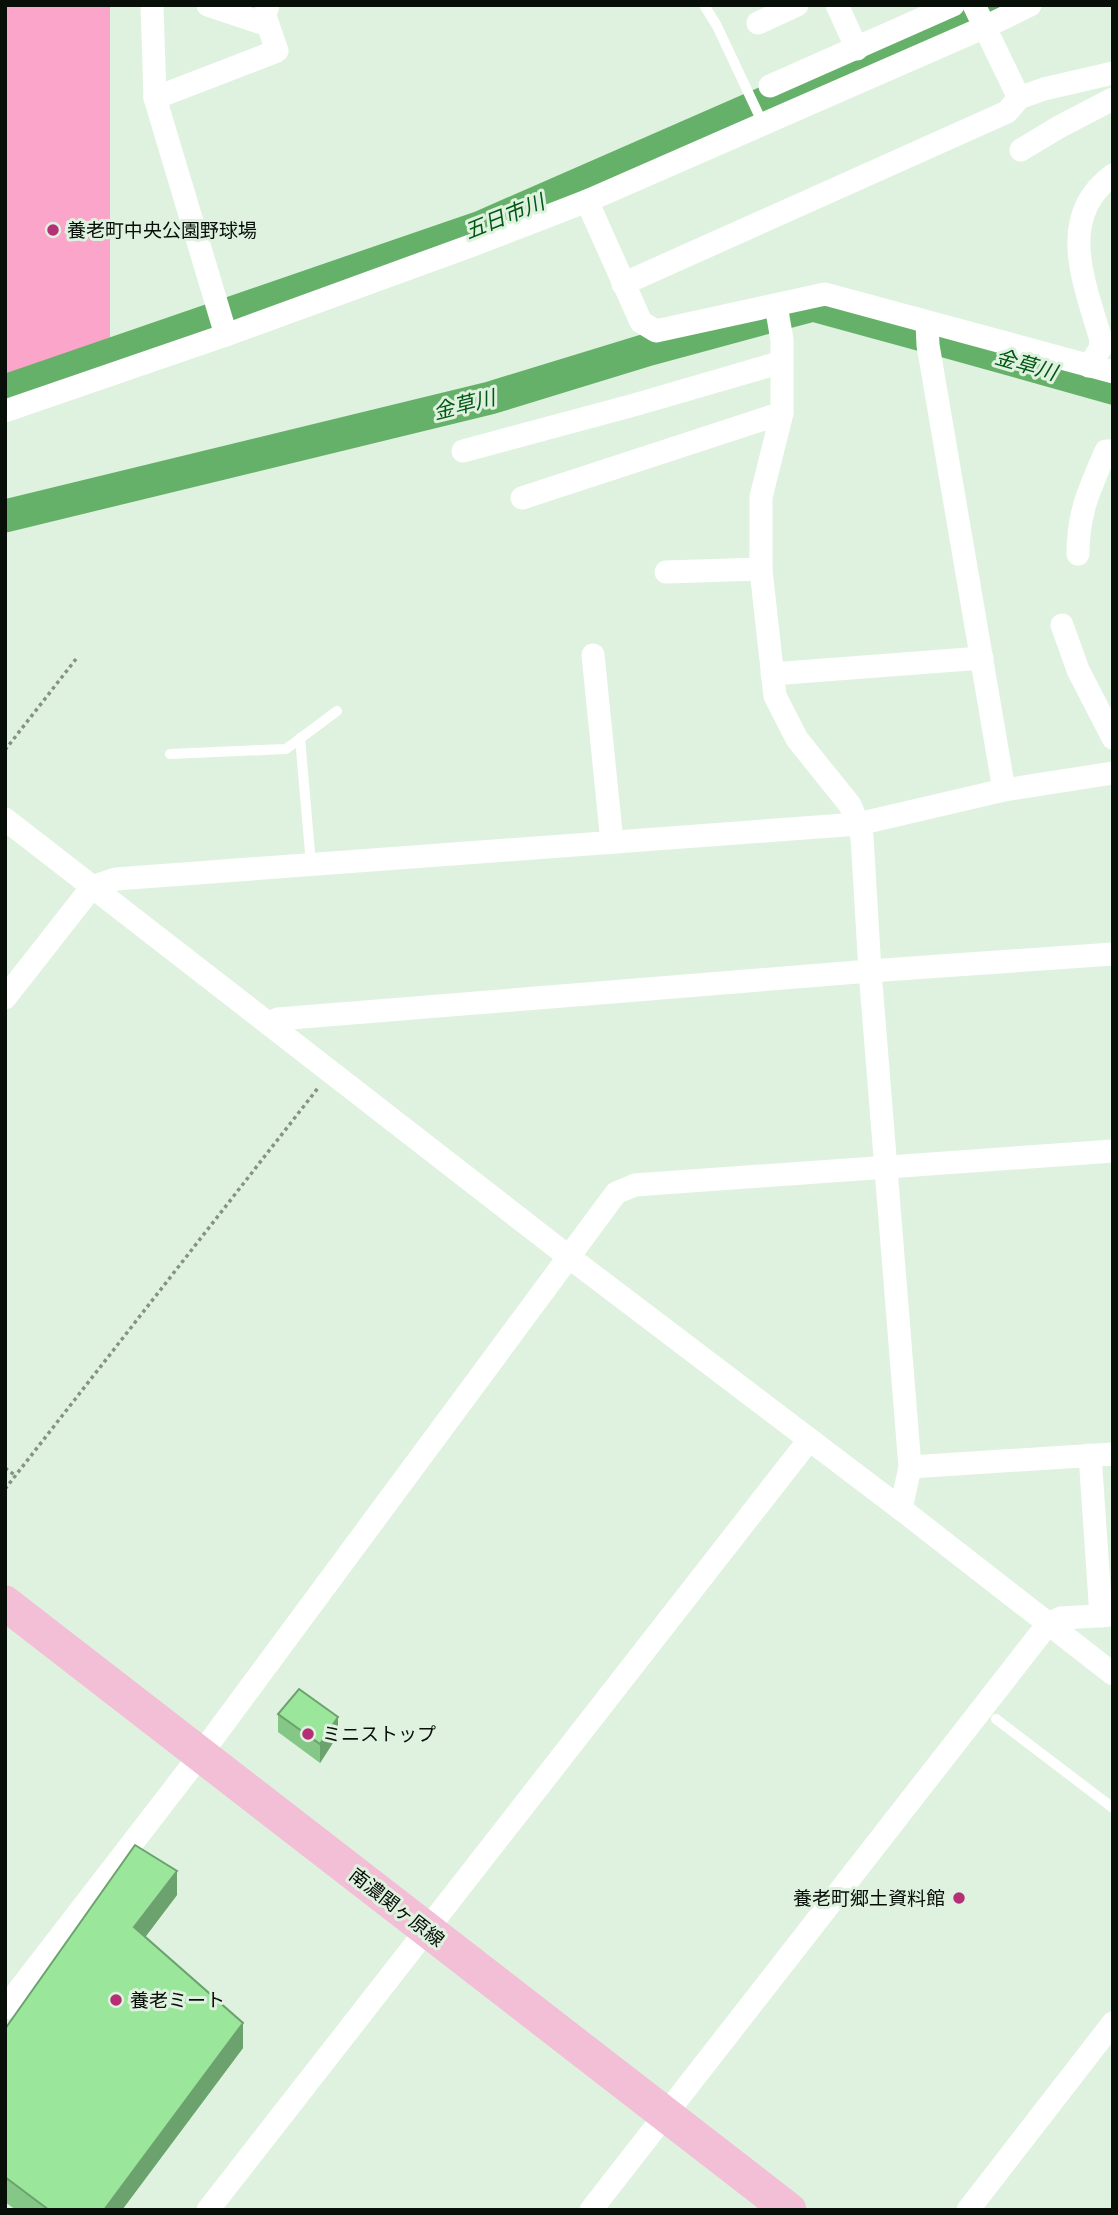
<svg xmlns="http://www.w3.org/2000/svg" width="1118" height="2215" font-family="Ubuntu,'Noto Sans JP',sans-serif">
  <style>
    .green { fill: #faa5c9 }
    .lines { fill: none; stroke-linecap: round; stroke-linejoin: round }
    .river { stroke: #66b169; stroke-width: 33 }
    .path { stroke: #859385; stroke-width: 3.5; stroke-dasharray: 3.5 3.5; stroke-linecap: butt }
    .lane { stroke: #fff; stroke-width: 10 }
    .street { stroke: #fff; stroke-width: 23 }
    .primary { stroke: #f3bfd6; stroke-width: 35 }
    .wall { fill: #84c786 }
    .shaded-wall { fill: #6ca26d }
    .building { fill: #9ae79c; stroke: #6ca26d; stroke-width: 2 }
    .poi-dot { fill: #b42f75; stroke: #dff2df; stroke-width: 2.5 }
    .labels { text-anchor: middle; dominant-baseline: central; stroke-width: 6; stroke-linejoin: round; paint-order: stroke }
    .poi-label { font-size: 19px; fill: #080e08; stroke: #dff2df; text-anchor: start }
    .street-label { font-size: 19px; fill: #080e08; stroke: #dff2df }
    .water-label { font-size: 21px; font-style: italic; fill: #005812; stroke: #dff2df }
  </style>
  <rect width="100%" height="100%" fill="#dff2df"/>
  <path class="green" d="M5,5H110V347L5,383Z"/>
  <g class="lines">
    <g class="river">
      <path d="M938,339L1113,388"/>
      <path d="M5,391L481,227L989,5"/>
      <path d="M5,516L490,398L650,349L813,305L919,334"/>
    </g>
    <g class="path">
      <path d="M5,750L76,659"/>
      <path d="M5,1468L16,1476"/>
      <path d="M5,1489L318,1088"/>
    </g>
    <g class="lane">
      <path d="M704,5L717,26L763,124"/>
      <path d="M300,738L311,864"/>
      <path d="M170,754L286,749L337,711"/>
      <path d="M996,1719L1113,1808"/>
    </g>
    <g class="street">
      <path d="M152,5L155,98L226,335"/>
      <path d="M208,5L259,22L266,20"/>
      <path d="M837,5L857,49"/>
      <path d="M974,5L1019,98L1044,89L1113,73"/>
      <path d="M758,23L797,5"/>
      <path d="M770,86L953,5"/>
      <path d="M155,98L277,51L265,16L268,5"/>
      <path d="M1021,150L1059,127L1113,99"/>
      <path d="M587,201L641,322L656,331L825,294L1113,372"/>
      <path d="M623,284L1007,112L1019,98"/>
      <path d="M776,305L782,340V413L761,497V570L775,696L797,739L850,805L858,824L862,837L870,971L910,1467L901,1509"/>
      <path d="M927,323L928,345L1004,790"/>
      <path d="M1089,366L1100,349L1101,340C1085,284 1055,217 1113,175"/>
      <path d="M5,411L226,335L473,245L587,201L985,27L1030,5"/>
      <path d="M463,451L634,405L782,362"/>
      <path d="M522,498L782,413"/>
      <path d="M1078,554C1078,512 1090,488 1106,451H1113"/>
      <path d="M666,572L761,569"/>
      <path d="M1062,625L1078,670L1113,738"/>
      <path d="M593,655L612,842"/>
      <path d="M772,674L982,658"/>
      <path d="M5,819L569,1257L901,1509L1113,1674"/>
      <path d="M5,998L92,887L116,879L858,824L1004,790L1113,773"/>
      <path d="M270,1023L278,1019L870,971L1113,954"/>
      <path d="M1090,1455L1101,1616"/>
      <path d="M910,1467L1113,1454"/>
      <path d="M5,2008L201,1754L616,1193L635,1185L1113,1151"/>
      <path d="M208,2210L809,1440"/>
      <path d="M591,2210L1048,1624L1061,1618L1113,1615"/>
      <path d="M968,2210L1113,2023"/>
    </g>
    <path class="primary" d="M5,1603L789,2210"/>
  </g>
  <g class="wall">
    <path d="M278,1714L338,1735L320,1763L278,1732Z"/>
    <path d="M177,1895L145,1937L243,2048L122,2210H16L5,2202V2029Z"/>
  </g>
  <g class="shaded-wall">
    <path d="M338,1717V1735L320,1763V1744Z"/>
    <path d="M177,1871V1895L134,1952V1927Z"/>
    <path d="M243,2023V2048L122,2210H104Z"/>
  </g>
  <g class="building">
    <path d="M299,1689L338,1717L320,1744L278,1714Z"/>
    <path d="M135,1845L177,1871L134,1927L243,2023L104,2210H49L5,2177V2029Z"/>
  </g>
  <g class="poi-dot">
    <circle cx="53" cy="230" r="7"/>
    <circle cx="308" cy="1734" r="7"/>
    <circle cx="959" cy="1898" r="7"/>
    <circle cx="116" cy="2000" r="7"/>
  </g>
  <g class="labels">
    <g class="poi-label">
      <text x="67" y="230">養老町中央公園野球場</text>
      <text x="322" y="1734">ミニストップ</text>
      <text x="945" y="1898" text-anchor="end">養老町郷土資料館</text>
      <text x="130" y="2000">養老ミート</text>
    </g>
    <g class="street-label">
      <text transform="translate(397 1907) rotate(38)">南濃関ヶ原線</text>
    </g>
    <g class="water-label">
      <text transform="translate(504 216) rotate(-22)">五日市川</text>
      <text transform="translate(1026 364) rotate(16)">金草川</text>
      <text transform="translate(464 404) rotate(-14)">金草川</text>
    </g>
  </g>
  <rect width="1118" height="2215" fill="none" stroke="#080e08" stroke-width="14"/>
</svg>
